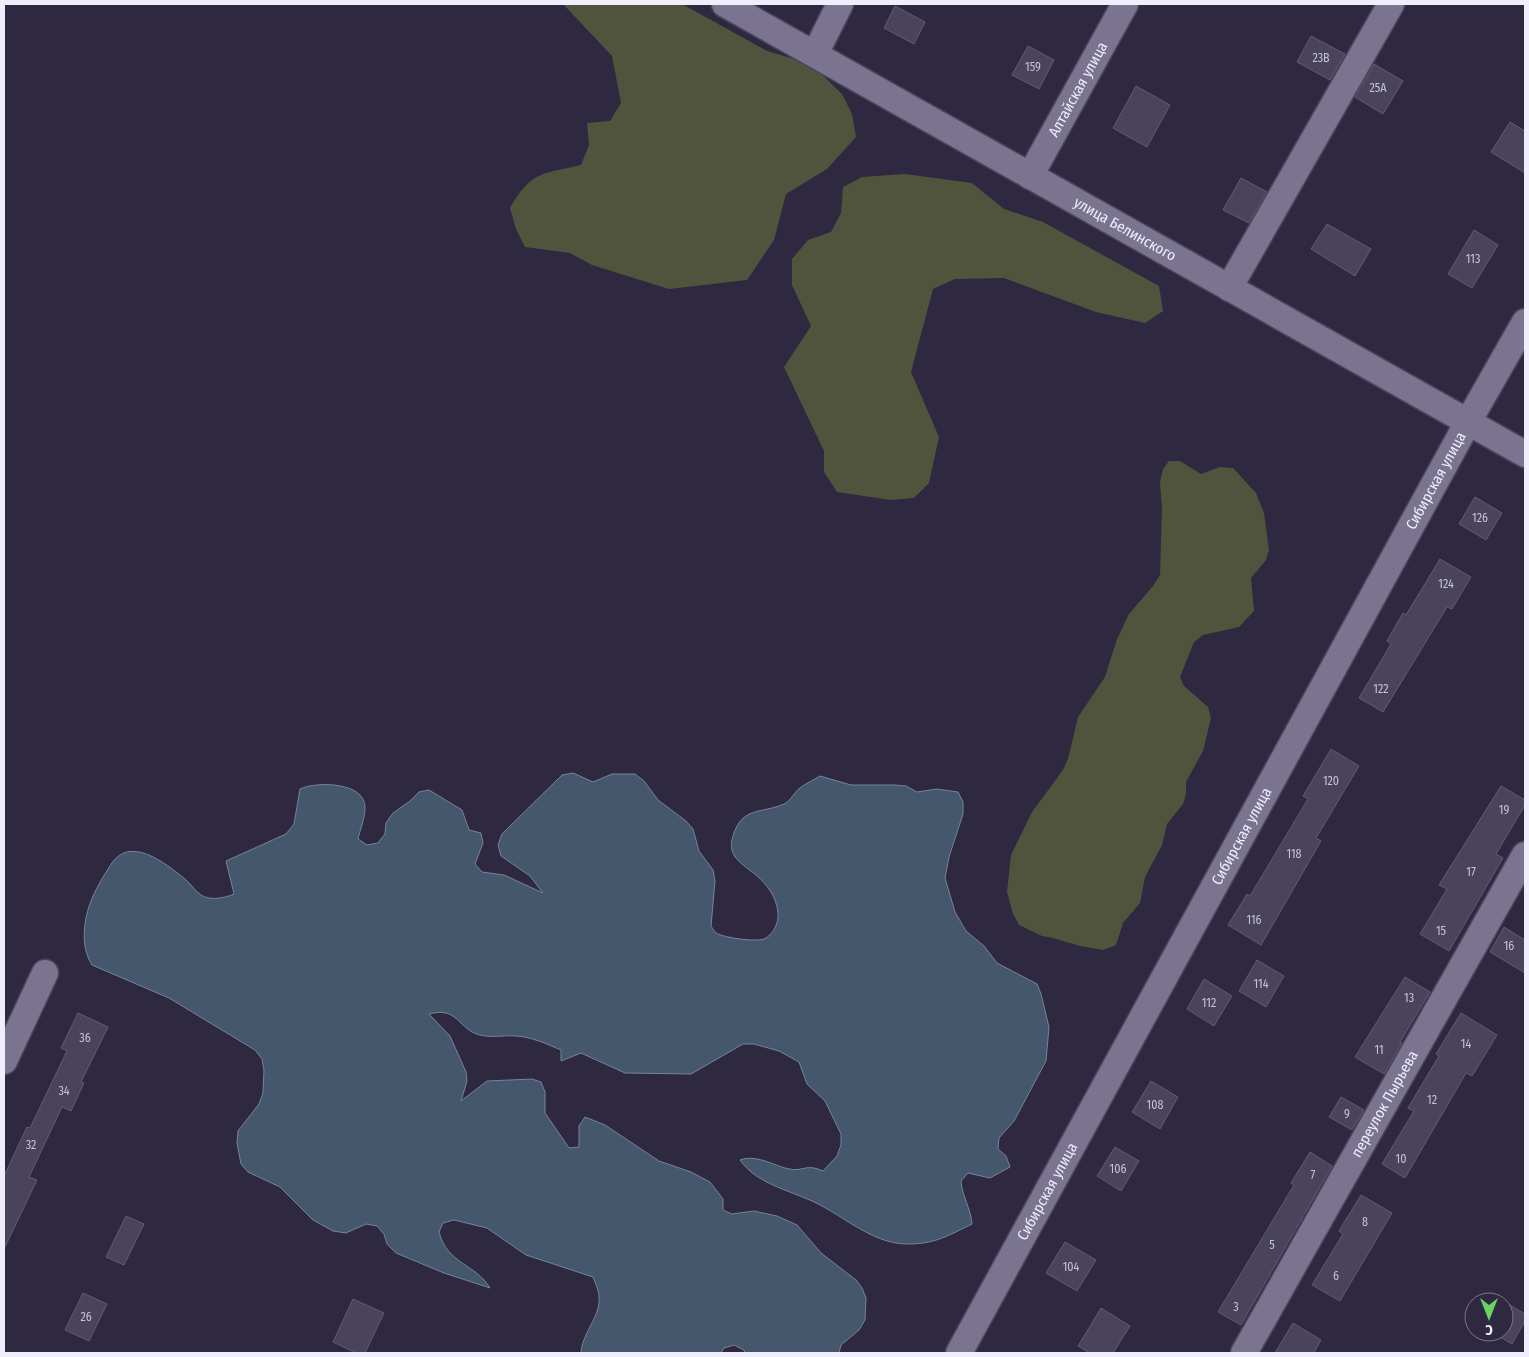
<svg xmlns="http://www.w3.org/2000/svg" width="1529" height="1357" font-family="'Fira Sans Condensed',sans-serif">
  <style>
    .green { fill: #51543c }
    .water { fill: #44576c; stroke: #788498 }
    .building { fill: #49435c; stroke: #615b78 }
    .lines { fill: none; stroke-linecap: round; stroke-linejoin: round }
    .street-casing { stroke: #4a455a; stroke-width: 29 }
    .street { stroke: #7a7491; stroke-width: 26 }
    .labels { text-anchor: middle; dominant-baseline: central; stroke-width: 4; stroke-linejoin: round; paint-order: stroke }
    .number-label { font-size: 12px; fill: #c6c2d5 }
    .street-label { font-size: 15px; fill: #f0edfd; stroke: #2e2841 }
  </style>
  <rect width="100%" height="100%" fill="#2e2841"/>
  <g class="green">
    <path d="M563,4H682L767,51L811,64L842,94L852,114L856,137L827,169L786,194L774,240L747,280L669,289L592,265L570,253L525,247L516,229L510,208C531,171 542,174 581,165L589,145L587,123L610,121L621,103L612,56Z"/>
    <path d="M905,174L972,183L1004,209L1043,222L1159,286L1163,311L1145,323L1096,312L1004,278L955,279L933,289L911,372L939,437L929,483L914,498L891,500L837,492L824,472V451L784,367L811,326L792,285V259L808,240L831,232L841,213L843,187L862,177Z"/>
    <path d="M1169,461H1180L1201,474L1220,467L1233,468L1256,493L1264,513L1269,550L1266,560L1251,578L1254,611L1239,627L1203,635L1194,642L1180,677L1184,686L1208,707L1211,718L1203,751L1186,782V794L1183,804L1167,824L1162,845L1145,877L1140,903L1123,923L1116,945L1103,950L1080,946L1053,938L1042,936L1019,925L1013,914L1007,892L1011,855L1032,812L1063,770L1068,759L1078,717L1105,677L1117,639L1129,614L1153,586L1160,575L1162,509L1160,482L1163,469Z"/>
  </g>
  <path class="water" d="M573,773L593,782L612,774H635L644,781L658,800L686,821L693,829L699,851L713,870L715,881L711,926C713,929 715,933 718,934C727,938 755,942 764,939C773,935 779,923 778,913C777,898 767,884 756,875C743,864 726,857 733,836C742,806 761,814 784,804C791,801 794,792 800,788C806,783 814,780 820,776L851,785H895L906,786L917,792L937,789L958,792L963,802V814L949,857L945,878L955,912L966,931L984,946L997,963L1037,984L1041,994L1049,1027L1046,1061L1014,1121L999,1138L998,1149L1006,1156L1010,1167L990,1178L968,1173L961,1181C962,1196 971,1209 972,1224C947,1236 934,1245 904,1244C873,1242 848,1220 822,1206C795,1191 758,1186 740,1160C756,1154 772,1165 789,1169C803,1172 806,1163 823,1171L837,1156L841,1145V1134L825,1101L807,1084L799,1062L779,1051L754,1044H743L691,1074L625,1073L581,1053L561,1061V1050C547,1044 532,1037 516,1036C505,1035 492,1038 480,1035C458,1030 459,1006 429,1014L450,1036L466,1072L467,1081L461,1101L487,1081L532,1079L541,1082L545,1092V1113L569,1148L579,1147V1126L585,1117L605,1125L659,1161L691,1172L710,1182L723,1199V1210L732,1214L754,1211L777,1216L797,1225L821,1253L856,1280L862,1288L866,1298L865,1320L859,1330L841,1345L839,1353H745L744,1350L734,1345L724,1348L721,1353H581C582,1333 601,1316 599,1297C599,1290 595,1283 593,1277L526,1255L487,1228L454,1220L443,1223L439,1232C447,1264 476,1264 490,1288L444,1273L396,1253L387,1244L384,1234L377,1226L366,1224L346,1233L333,1231L313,1220L280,1187L248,1172L241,1164L237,1143L238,1131L259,1104L263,1093L264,1070L262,1059L255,1050L169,998L92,965C83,951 83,934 86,918C89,901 99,883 108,869C111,864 115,858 120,855C140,842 170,867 185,879C190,883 195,891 201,895C210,901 225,898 234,894L226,861L286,834L294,824L300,789C317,781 366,782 365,808C365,818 360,830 358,839L367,845L378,843L385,834L386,823L393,813L410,801L419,792L429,790L462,810L469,830L481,833L483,843L475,864L482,872L504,875L543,893L530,876L501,856L498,845L502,834L562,775Z"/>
  <g class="building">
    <path d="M895,6L925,22L914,44L884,28Z"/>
    <path d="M1311,36L1345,54L1330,80L1297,62Z"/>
    <path d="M1028,46L1054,60L1039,89L1012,75Z"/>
    <path d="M1374,64L1403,81L1383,114L1355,97Z"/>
    <path d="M1136,86L1170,105L1147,147L1113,128Z"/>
    <path d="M1510,122L1525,131V173L1491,152Z"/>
    <path d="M1241,178L1267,192L1249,223L1223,210Z"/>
    <path d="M1327,224L1371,249L1355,276L1311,249Z"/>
    <path d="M1474,230L1498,245L1472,288L1448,274Z"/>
    <path d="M1475,497L1502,513L1486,540L1459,524Z"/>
    <path d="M1440,559L1471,577L1452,609L1447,607L1383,712L1359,698L1391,644L1387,641L1403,613L1406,615Z"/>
    <path d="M1331,749L1359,766L1316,838L1321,841L1261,945L1228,925L1247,894L1250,896L1308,799L1303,796Z"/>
    <path d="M1501,786L1525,800V805L1496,854L1503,858L1449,951L1420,934L1447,889L1439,885Z"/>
    <path d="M1504,927L1525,940V973L1490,952Z"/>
    <path d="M1257,960L1284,976L1266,1007L1239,991Z"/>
    <path d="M1405,977L1430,992L1400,1042L1402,1043L1384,1074L1355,1057Z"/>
    <path d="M1204,979L1232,996L1214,1026L1187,1009Z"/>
    <path d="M78,1013L108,1027L81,1082L84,1083L71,1111L62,1107L29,1177L37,1180L4,1249V1176L27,1127L30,1128L67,1051L61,1048Z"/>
    <path d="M1461,1013L1497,1035L1472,1076L1466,1073L1405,1178L1382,1164L1414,1111L1408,1108L1439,1056L1436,1054Z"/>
    <path d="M1151,1081L1178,1097L1160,1129L1132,1112Z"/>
    <path d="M1341,1097L1364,1110L1352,1130L1329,1117Z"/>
    <path d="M1115,1147L1139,1161L1121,1191L1097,1176Z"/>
    <path d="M1310,1152L1332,1166L1241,1325L1218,1312L1294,1185L1291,1183Z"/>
    <path d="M1361,1195L1392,1213L1340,1301L1312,1285L1343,1234L1339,1231Z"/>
    <path d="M126,1216L144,1224L124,1265L106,1257Z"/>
    <path d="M1065,1242L1096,1260L1077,1291L1046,1273Z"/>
    <path d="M83,1293L107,1304L89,1341L65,1330Z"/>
    <path d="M353,1299L384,1313L365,1353H356L333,1342Z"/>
    <path d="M1502,1300L1525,1314V1321L1512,1344L1492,1332H1504V1302H1500Z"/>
    <path d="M1101,1308L1130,1326L1113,1353H1090L1078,1346Z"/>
    <path d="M1293,1323L1321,1340L1314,1353H1275Z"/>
  </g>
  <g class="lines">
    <g class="street-casing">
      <g id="street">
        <path id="s1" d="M725,4L1525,454"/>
        <path d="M815,54L840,4"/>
        <path id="s2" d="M1030,176L1125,4"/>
        <path d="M1229,288L1391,4"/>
        <path d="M4,1061L45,973"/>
        <path id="s3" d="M959,1353L1468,422L1525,322"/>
        <path id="s4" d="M1244,1353L1525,855"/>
      </g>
    </g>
    <use href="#street" class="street"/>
  </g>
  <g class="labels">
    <g class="number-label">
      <text x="1321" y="58">23В</text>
      <text x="1033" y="67">159</text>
      <text x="1378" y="88">25А</text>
      <text x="1473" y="259">113</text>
      <text x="1480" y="518">126</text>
      <text x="1446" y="584">124</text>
      <text x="1381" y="689">122</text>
      <text x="1331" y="781">120</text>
      <text x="1504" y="810">19</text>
      <text x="1294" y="854">118</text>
      <text x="1471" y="872">17</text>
      <text x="1254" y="920">116</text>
      <text x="1441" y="931">15</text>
      <text x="1509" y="946">16</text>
      <text x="1261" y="984">114</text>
      <text x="1409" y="998">13</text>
      <text x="1209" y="1003">112</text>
      <text x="85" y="1038">36</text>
      <text x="1466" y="1044">14</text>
      <text x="1379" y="1050">11</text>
      <text x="64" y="1091">34</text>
      <text x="1432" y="1100">12</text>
      <text x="1155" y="1105">108</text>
      <text x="1347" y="1114">9</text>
      <text x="31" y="1145">32</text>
      <text x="1401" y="1159">10</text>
      <text x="1118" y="1169">106</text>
      <text x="1313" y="1175">7</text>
      <text x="1365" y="1222">8</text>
      <text x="1272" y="1245">5</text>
      <text x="1071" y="1267">104</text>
      <text x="1336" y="1276">6</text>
      <text x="1236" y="1307">3</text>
      <text x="86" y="1317">26</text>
    </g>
    <g class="street-label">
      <text stroke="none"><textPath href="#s2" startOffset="99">Алтайская улица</textPath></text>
      <text stroke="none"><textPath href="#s1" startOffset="459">улица Белинского</textPath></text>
      <text stroke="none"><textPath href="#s3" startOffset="994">Сибирская улица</textPath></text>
      <text stroke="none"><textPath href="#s3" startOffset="589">Сибирская улица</textPath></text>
      <text stroke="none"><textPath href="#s4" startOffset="286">переулок Пырьева</textPath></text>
      <text stroke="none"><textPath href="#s3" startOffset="184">Сибирская улица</textPath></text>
    </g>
  </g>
  <rect width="1529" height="1357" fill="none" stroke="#f0edfd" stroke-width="10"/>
  <g transform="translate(1489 1317) rotate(180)"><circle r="24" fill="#2e2841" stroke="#7c778c"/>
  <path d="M0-4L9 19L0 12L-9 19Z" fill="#6cd362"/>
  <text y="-8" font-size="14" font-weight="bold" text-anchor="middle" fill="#f0edfd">С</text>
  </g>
</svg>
